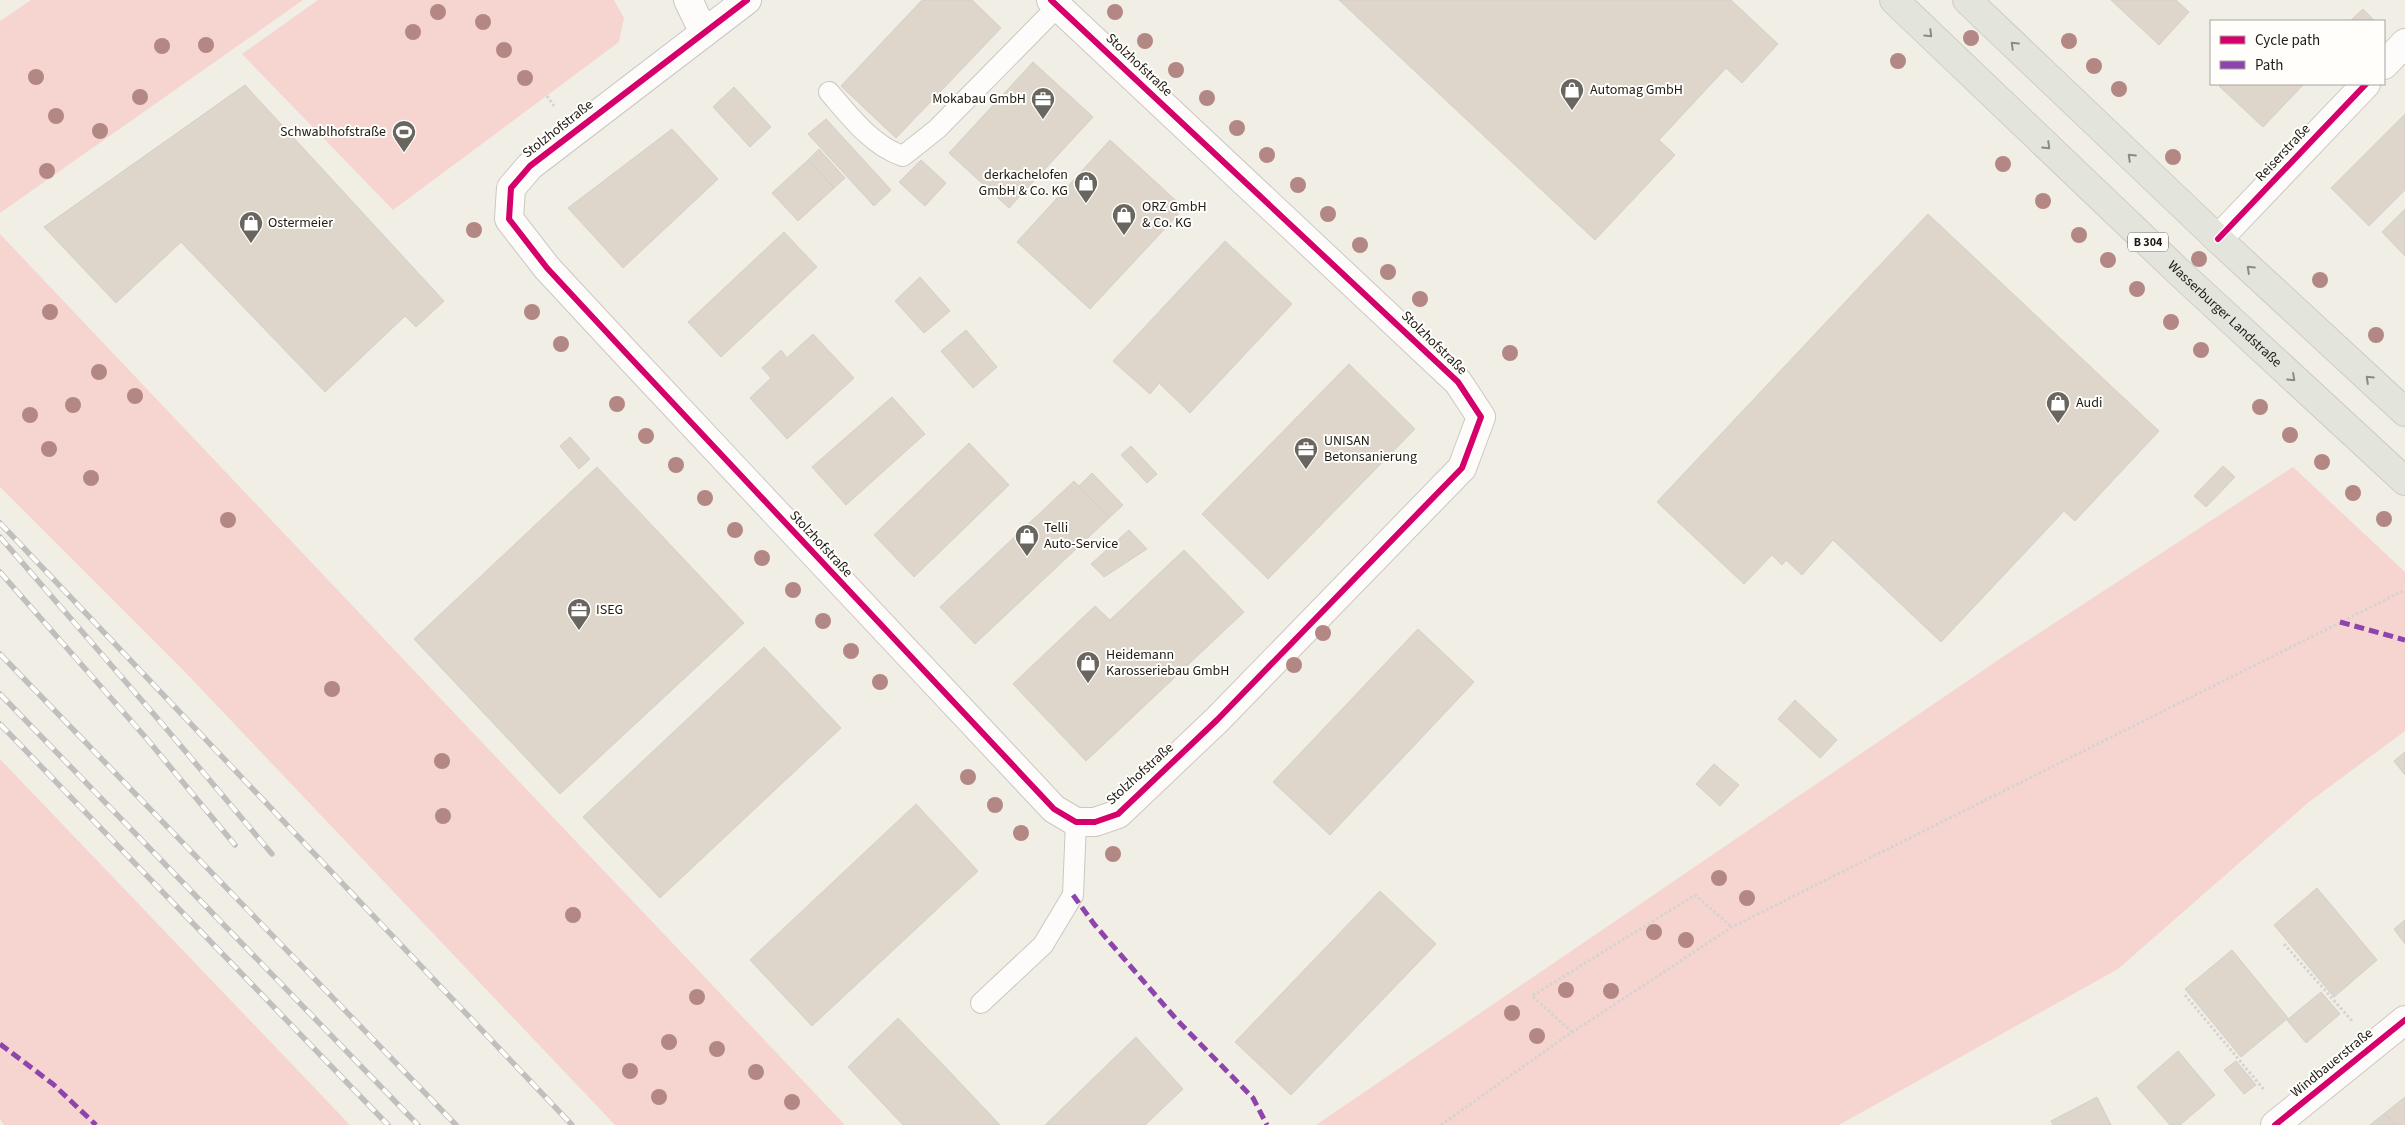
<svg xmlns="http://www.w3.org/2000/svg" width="2405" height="1125" font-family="'Source Sans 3',sans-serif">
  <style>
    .green { fill: #f6d5d0 }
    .building { fill: #ded5cb; stroke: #d3cfca }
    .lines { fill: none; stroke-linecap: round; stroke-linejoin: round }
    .lane-casing { stroke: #cac8c1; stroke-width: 22 }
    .street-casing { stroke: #cac8c1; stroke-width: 30 }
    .primary-casing { stroke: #cdcbc7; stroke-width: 30 }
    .path { stroke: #d4d3d1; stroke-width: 3; stroke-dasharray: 2.5 2.5; stroke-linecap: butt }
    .lane { stroke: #fdfcfb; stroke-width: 20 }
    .street { stroke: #fdfcfb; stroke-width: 28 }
    .primary { stroke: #e3e5dc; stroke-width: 28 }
    .rail-casing { stroke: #c1bfbd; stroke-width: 5.5 }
    .rail { stroke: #fffefb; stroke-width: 4; stroke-dasharray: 11; stroke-linecap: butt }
    .quiet { stroke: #8e44ad; stroke-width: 5; stroke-dasharray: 10 5; stroke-linecap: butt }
    .cycleway-casing { stroke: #fffefb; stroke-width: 9 }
    .cycleway { stroke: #d6006c; stroke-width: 6 }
    .tree { fill: #b38784 }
    .oneway { stroke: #8a8b83 }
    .labels { text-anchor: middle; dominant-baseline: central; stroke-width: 4; stroke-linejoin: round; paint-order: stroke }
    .shield { fill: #fffefb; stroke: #62605b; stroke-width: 1 }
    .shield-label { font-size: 12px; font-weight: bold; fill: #1e1c16 }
    .street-label { font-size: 14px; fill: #1e1c16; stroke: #fffefb }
    .poi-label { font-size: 14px; fill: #1e1c16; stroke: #fffefb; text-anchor: start }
  </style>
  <rect width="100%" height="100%" fill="#f1eee5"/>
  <g class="green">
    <path d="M31,0H303L0,213V21Z"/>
    <path d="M318,0H614L624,18L619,42L393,210L242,54Z"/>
    <path d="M0,234L845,1125H615L185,672L0,487Z"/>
    <path d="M2293,467L2405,572V731L2309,802L2118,969L1839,1125H1316L2007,654Z"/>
    <path d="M0,759L350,1125H4L0,1119Z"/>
  </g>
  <g class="building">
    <path d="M922,0H972L1001,28L896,138L841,86Z"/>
    <path d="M1339,0H1731L1778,44L1742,83L1726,68L1659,140L1675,155L1595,240Z"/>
    <path d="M2111,0H2176L2189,12L2159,45Z"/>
    <path d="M2363,9L2375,21H2350Z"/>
    <path d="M1033,62L1093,117L1009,208L949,153Z"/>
    <path d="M2221,84H2304L2263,127L2219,86Z"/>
    <path d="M245,85L444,301L416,327L405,316L325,392L181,242L116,303L44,227Z"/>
    <path d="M734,87L771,127L750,147L713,107Z"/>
    <path d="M2405,114V190L2369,226L2331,188Z"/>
    <path d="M826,119L891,190L874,206L808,134Z"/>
    <path d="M672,129L718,179L623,268L568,208Z"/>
    <path d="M1110,140L1184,208L1090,309L1017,242Z"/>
    <path d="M819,149L845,178L834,188L808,160Z"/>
    <path d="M808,160L834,188L798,221L772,193Z"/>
    <path d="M921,160L946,183L925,206L899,182Z"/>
    <path d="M2405,209V256L2382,232Z"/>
    <path d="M1928,214L2159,431L2075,521L2064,511L1941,642L1833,540L1802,575L1786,560L1782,565L1772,555L1744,584L1657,502Z"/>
    <path d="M784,232L817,267L721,357L688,322Z"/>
    <path d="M1225,241L1292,304L1190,413L1159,383L1150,394L1113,361Z"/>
    <path d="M920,277L950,311L924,333L895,301Z"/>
    <path d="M966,330L997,367L973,388L941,351Z"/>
    <path d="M813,334L854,378L787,439L750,398L771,378L762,368L781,350L787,358Z"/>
    <path d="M1349,364L1415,429L1268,579L1202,514Z"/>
    <path d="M892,397L925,434L846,505L812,467Z"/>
    <path d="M570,437L590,459L579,469L560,446Z"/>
    <path d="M969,443L1009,485L914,577L874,535Z"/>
    <path d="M1131,446L1157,474L1147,483L1121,455Z"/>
    <path d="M2223,466L2235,477L2206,507L2194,496Z"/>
    <path d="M597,467L744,623L560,794L414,639Z"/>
    <path d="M1092,473L1123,505L1109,518L1079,486Z"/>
    <path d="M1074,481L1109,518L975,644L940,607Z"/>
    <path d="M1129,530L1147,549L1104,577L1091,564Z"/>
    <path d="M1184,550L1244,612L1086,761L1013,684L1095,606L1110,620Z"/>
    <path d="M1418,629L1474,682L1330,835L1273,782Z"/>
    <path d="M764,647L841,728L660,898L583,817Z"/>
    <path d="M1795,700L1837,740L1820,758L1778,719Z"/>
    <path d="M2405,752V775L2394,761Z"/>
    <path d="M1714,764L1739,785L1720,806L1696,784Z"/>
    <path d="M916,804L978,871L812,1026L750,960Z"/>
    <path d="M2317,888L2377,960L2334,997L2274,925Z"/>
    <path d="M1380,891L1436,944L1291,1095L1235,1042Z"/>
    <path d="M2405,920V944L2394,929Z"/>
    <path d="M2232,950L2288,1018L2241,1057L2185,989Z"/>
    <path d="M2321,992L2340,1014L2306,1043L2287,1020Z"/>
    <path d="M898,1018L950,1072L1000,1125H903L848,1067Z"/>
    <path d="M1136,1037L1183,1089L1145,1125H1045Z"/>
    <path d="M2178,1051L2215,1095L2180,1125H2170L2137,1087Z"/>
    <path d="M2236,1061L2256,1085L2244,1094L2224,1070Z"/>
    <path d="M2097,1097L2111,1125H2053L2051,1121Z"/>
    <path d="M2405,1097V1125H2395L2385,1113Z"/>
    <path d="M2385,1113L2395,1125H2370Z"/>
  </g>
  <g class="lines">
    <g class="lane-casing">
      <g id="lane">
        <path d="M829,92C849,115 872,146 903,156L937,129L1058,6"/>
        <path d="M981,1003L1043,945L1073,895L1076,822"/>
      </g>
    </g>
    <g class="street-casing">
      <g id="street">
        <path d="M688,0L704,33"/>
        <path d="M747,0L530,166L511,188L509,219L547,268L625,352L1054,809L1076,822H1095L1118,814L1217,720L1462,468L1481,417L1458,382L1051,0"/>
        <path d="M2384,65L2405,43"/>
        <path d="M2218,239L2366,84"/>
        <path d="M2275,1125L2405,1020"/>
      </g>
    </g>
    <g class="primary-casing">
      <g id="primary">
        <path id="s1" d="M1894,0L2180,273L2405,481"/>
        <path d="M1967,0L2218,239L2405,412"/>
      </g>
    </g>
    <g class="path">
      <path d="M547,96L554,106"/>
      <path d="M2284,944L2353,1022"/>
      <path d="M2185,995L2265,1091"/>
      <path d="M1572,1032L1532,996L1695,895L1732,927"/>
      <path d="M1441,1125L1559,1041L1732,927L2405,590"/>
    </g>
    <use href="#lane" class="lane"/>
    <use href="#street" class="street"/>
    <use href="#primary" class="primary"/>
    <g class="rail-casing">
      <g id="rail">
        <path d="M0,523L572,1125"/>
        <path d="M0,537L164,726L272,854"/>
        <path d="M0,572L147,739L235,845"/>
        <path d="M0,654L456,1125"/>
        <path d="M0,694L418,1125"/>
        <path d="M0,724L388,1125"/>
      </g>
    </g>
    <use href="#rail" class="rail"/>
    <g class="quiet">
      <path d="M2340,622L2405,640"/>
      <path d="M1073,895L1094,924L1177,1020L1253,1098L1267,1125"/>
      <path d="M0,1044L53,1084L96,1125"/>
    </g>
    <g class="cycleway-casing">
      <g id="cycleway">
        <path d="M747,0L530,166L511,188L509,219L547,268L625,352L1054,809L1076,822H1095L1118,814L1217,720L1462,468L1481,417L1458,382L1051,0"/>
        <path d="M2218,239L2366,84"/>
        <path d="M2275,1125L2405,1020"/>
      </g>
    </g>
    <use href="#cycleway" class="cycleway"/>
  </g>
  <g class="tree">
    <circle cx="438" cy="12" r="8"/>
    <circle cx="1115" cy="12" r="8"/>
    <circle cx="483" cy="22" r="8"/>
    <circle cx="413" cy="32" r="8"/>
    <circle cx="1971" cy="38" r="8"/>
    <circle cx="1145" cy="41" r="8"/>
    <circle cx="2069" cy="41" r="8"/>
    <circle cx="206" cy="45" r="8"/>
    <circle cx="162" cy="46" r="8"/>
    <circle cx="504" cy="50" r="8"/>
    <circle cx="1898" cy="61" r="8"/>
    <circle cx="2094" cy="66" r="8"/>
    <circle cx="1176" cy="70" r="8"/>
    <circle cx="36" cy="77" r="8"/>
    <circle cx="525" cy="78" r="8"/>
    <circle cx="2119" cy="89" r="8"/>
    <circle cx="140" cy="97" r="8"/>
    <circle cx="1207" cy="98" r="8"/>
    <circle cx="56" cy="116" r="8"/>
    <circle cx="1237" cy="128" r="8"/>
    <circle cx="100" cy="131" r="8"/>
    <circle cx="1267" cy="155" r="8"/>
    <circle cx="2173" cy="157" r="8"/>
    <circle cx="2003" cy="164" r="8"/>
    <circle cx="47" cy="171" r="8"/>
    <circle cx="1298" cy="185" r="8"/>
    <circle cx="2043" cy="201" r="8"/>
    <circle cx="1328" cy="214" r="8"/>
    <circle cx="474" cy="230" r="8"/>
    <circle cx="2079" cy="235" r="8"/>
    <circle cx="1360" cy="245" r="8"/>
    <circle cx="2199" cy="259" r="8"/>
    <circle cx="2108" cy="260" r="8"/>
    <circle cx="1388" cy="272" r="8"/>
    <circle cx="2320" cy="280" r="8"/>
    <circle cx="2137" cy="289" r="8"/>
    <circle cx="1420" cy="299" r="8"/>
    <circle cx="50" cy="312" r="8"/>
    <circle cx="532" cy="312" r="8"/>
    <circle cx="2171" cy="322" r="8"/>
    <circle cx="2376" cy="335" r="8"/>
    <circle cx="561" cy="344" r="8"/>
    <circle cx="2201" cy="350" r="8"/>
    <circle cx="1510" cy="353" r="8"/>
    <circle cx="99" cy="372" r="8"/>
    <circle cx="135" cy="396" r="8"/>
    <circle cx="617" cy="404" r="8"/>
    <circle cx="73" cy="405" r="8"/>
    <circle cx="2260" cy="407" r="8"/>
    <circle cx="30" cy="415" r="8"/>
    <circle cx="2290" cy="435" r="8"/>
    <circle cx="646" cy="436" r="8"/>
    <circle cx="49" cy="449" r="8"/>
    <circle cx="2322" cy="462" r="8"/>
    <circle cx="676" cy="465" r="8"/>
    <circle cx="91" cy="478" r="8"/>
    <circle cx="2353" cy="493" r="8"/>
    <circle cx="705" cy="498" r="8"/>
    <circle cx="2384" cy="519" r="8"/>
    <circle cx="228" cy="520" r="8"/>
    <circle cx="735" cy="530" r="8"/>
    <circle cx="762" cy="558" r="8"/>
    <circle cx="793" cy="590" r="8"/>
    <circle cx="823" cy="621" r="8"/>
    <circle cx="1323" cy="633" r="8"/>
    <circle cx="851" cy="651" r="8"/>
    <circle cx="1294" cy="665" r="8"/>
    <circle cx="880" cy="682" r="8"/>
    <circle cx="332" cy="689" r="8"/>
    <circle cx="442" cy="761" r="8"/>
    <circle cx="968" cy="777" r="8"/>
    <circle cx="995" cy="805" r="8"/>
    <circle cx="443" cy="816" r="8"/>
    <circle cx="1021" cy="833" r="8"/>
    <circle cx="1113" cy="854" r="8"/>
    <circle cx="1719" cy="878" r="8"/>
    <circle cx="1747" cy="898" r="8"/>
    <circle cx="573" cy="915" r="8"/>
    <circle cx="1654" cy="932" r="8"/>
    <circle cx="1686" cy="940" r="8"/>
    <circle cx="1566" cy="990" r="8"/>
    <circle cx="1611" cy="991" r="8"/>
    <circle cx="697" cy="997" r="8"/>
    <circle cx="1512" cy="1013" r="8"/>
    <circle cx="1537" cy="1036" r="8"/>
    <circle cx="669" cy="1042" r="8"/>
    <circle cx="717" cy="1049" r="8"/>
    <circle cx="630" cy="1071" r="8"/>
    <circle cx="756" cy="1072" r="8"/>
    <circle cx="659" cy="1097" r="8"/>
    <circle cx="792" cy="1102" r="8"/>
  </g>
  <defs><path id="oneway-chevron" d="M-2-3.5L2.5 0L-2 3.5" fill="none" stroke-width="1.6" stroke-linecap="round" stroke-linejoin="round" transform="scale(1.25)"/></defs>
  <g class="oneway">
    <use href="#oneway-chevron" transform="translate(1929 34) rotate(44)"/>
    <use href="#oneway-chevron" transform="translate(2014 45) rotate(-136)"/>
    <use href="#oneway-chevron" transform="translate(2047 146) rotate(44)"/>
    <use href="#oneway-chevron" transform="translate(2131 157) rotate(-136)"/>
    <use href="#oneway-chevron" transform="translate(2250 269) rotate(-137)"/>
    <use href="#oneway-chevron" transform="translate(2292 378) rotate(43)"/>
    <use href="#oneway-chevron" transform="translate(2369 379) rotate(-137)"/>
  </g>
  <defs>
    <g id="shop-pin" transform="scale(1.25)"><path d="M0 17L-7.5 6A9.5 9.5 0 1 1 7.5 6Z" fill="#68665e" stroke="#fffefb"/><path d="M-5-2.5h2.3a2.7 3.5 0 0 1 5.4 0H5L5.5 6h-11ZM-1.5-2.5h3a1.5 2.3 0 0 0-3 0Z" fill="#fff"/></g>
    <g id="office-pin" transform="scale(1.25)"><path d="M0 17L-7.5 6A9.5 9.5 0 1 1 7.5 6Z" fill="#68665e" stroke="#fffefb"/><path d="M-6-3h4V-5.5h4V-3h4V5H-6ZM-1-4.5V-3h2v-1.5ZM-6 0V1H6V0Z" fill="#fff"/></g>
    <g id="stadium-pin" transform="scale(1.25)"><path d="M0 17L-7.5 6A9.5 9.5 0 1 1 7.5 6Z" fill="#68665e" stroke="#fffefb"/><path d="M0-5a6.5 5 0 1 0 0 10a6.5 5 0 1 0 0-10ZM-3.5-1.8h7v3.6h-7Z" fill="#fff"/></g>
  </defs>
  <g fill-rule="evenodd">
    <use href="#shop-pin" x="1572" y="90"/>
    <use href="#office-pin" x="1043" y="99"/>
    <use href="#stadium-pin" x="404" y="132"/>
    <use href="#shop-pin" x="1086" y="183"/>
    <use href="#shop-pin" x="1124" y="215"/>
    <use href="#shop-pin" x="251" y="223"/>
    <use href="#shop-pin" x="2058" y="403"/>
    <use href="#office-pin" x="1306" y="449"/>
    <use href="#shop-pin" x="1027" y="536"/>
    <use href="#office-pin" x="579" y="610"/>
    <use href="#shop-pin" x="1088" y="663"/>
  </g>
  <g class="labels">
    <rect class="shield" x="2128" y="232.5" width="40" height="19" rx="4"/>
    <g class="shield-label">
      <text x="2148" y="242">B 304</text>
    </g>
    <g class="street-label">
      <text transform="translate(1139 65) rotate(43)">Stolzhofstraße</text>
      <text transform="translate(558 129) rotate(-38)">Stolzhofstraße</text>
      <text transform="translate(2283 153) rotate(-47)">Reiserstraße</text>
      <text stroke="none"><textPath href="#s1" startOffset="456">Wasserburger Landstraße</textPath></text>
      <text transform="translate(1434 343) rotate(44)">Stolzhofstraße</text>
      <text transform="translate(821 544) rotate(47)">Stolzhofstraße</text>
      <text transform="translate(1140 774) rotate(-42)">Stolzhofstraße</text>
      <text transform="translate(2332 1063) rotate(-39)">Windbauerstraße</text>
    </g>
    <g class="poi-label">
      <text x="1590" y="90">Automag GmbH</text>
      <text x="1026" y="99" text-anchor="end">Mokabau GmbH</text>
      <text x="386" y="132" text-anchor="end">Schwablhofstraße</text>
      <text x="1068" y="175" text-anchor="end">derkachelofen<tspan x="1068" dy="16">GmbH &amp; Co. KG</tspan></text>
      <text x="1142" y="207">ORZ GmbH<tspan x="1142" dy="16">&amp; Co. KG</tspan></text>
      <text x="268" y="223">Ostermeier</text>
      <text x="2076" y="403">Audi</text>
      <text x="1324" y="441">UNISAN<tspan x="1324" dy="16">Betonsanierung</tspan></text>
      <text x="1044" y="528">Telli<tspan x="1044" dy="16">Auto-Service</tspan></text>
      <text x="596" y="610">ISEG</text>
      <text x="1106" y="655">Heidemann<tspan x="1106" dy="16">Karosseriebau GmbH</tspan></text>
    </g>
  </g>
  <rect x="2210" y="20" width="175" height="65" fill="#fffefb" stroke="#a5a49f"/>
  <rect x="2220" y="36" width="25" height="8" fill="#d6006c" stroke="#a5a49f"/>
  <text x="2255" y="45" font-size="15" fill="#1e1c16">Cycle path</text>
  <rect x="2220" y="61" width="25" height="8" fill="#8e44ad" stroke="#a5a49f"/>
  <text x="2255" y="70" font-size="15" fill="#1e1c16">Path</text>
</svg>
